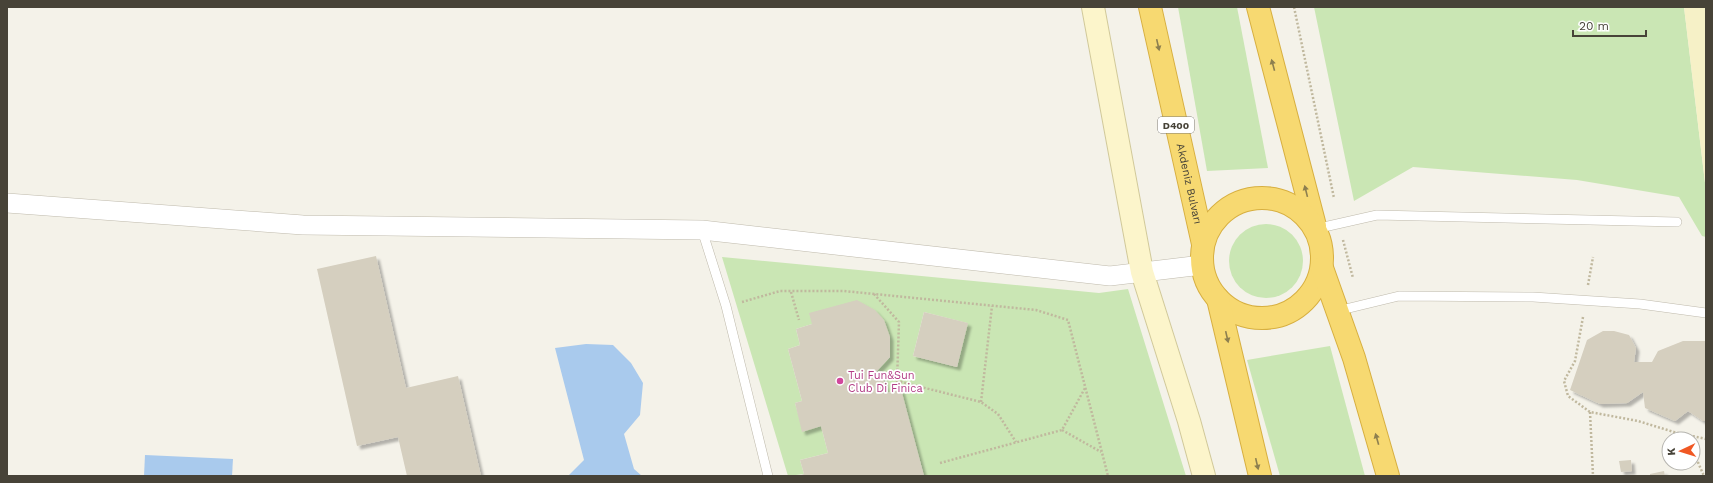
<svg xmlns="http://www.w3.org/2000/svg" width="1713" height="483" font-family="'Work Sans',sans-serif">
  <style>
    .green { fill: #cae6b4; fill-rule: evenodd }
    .sand { fill: #f6f1c7 }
    .water { fill: #a9caed }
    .building { fill: #d5cfbf; filter: url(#shadow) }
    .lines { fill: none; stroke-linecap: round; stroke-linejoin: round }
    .lane-casing { stroke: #bfbaac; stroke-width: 10 }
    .street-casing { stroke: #bfbaac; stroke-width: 20 }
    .secondary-casing { stroke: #d1c99a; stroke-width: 24 }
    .highway-casing { stroke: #d7af40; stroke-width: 24 }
    .path { stroke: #c0b89e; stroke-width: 2.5; stroke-dasharray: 2 2; stroke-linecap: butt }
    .lane { stroke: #fff; stroke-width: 9 }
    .street { stroke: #fff; stroke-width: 19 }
    .secondary { stroke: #fcf5cb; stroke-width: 22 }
    .highway { stroke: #f7d971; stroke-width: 22 }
    .oneway { fill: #8d7f4f }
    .hotel-dot { fill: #d1479c; stroke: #fff; stroke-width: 1.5 }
    .labels { text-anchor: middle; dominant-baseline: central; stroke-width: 3.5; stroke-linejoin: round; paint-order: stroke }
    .shield { fill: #fff; stroke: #7e7b74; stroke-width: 1 }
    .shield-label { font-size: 10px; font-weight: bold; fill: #474338 }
    .street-label { font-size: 11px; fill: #474338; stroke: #fff }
    .hotel-label { font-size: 11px; fill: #b23c85; stroke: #fff; text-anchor: start }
  </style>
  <defs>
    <filter id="shadow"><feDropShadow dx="3.5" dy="3.5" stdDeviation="1" flood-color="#0004"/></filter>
  </defs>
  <rect width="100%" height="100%" fill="#f4f2e9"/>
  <g class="green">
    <path d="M1178,7H1237L1268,168L1207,171Z"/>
    <path d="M1314,7H1684L1706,191V237L1702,236L1679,197L1577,180L1413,167L1354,201Z"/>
    <circle cx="1266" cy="261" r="37"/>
    <path d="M722,257L1099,293L1128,289L1186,476H924L900,389L887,393L881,372L875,373L890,357V337L812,324L796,329L800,345L788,349L802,401L795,403L803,431L821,426L828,453L800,460L804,474L788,476ZM924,312L967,323L957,367L913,356Z"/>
    <path d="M1330,346L1365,476H1280L1247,360Z"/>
  </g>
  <path class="sand" d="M1684,7H1706V191Z"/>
  <g class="water">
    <path d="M586,344L613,345L631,363L643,383L640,415L624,434L634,469L642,476H568L584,460L555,348Z"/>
    <path d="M145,455L233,459L232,476H144Z"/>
  </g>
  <g class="building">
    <path d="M376,256L406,388L458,376L481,476H407L398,437L357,446L317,269Z"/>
    <path d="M857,300L875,310L884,320L890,337V357L875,373L881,371L887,393L901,389L924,476H798L804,474L800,460L828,453L821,426L802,432L795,403L802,401L788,349L800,345L796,329L812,324L809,313Z"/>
    <path d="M924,312L968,323L957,367L913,356Z"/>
    <path d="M1603,331H1614L1629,335L1636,348L1634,362H1652L1658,351L1683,341H1706V421H1703L1688,411L1675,421L1645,408L1643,392L1627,403L1600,404L1570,390L1587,340Z"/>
    <path d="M1631,460L1632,471L1621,472L1619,461Z"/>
    <path d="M1664,471L1665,476H1650V474Z"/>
  </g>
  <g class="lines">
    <g class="lane-casing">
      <g id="lane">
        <path d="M1315,229L1377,215L1677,222"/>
        <path d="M702,230L726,306L768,476"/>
        <path d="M1337,311L1399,296L1533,297L1640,304L1706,313"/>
      </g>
    </g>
    <g class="street-casing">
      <path id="street" d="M7,203L303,225L702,230L1110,276L1202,265"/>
    </g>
    <g class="secondary-casing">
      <path id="secondary" d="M1093,7L1142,272L1189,421L1204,476"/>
    </g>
    <g class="highway-casing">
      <g id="highway">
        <path id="s1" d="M1150,7L1203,244"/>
        <path d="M1258,7L1315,226"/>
        <circle cx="1262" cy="258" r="60"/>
        <path d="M1322,268L1354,358L1388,476"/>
        <path d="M1218,299L1260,476"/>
      </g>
    </g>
    <g class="path">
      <path d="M1294,7L1334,198"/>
      <path d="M1343,240L1353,278"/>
      <path d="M1588,285L1593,257"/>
      <path d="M791,292L799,320"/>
      <path d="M874,294L899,322L897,381L981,402L998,414L1016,442"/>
      <path d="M742,302L780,291H844L1036,310L1068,320L1108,476"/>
      <path d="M1583,317L1575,361L1564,381L1568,396L1590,412L1638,421L1674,432L1706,439"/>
      <path d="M981,402L992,306"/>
      <path d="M1590,412L1593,476"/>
      <path d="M1062,430L1101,452"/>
      <path d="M1693,451L1704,476"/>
      <path d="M940,463L1062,430L1085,388"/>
    </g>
    <use href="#lane" class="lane"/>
    <use href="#street" class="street"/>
    <use href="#secondary" class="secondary"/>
    <use href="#highway" class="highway"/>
  </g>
  <defs><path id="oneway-solid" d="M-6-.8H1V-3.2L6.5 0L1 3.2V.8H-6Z"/></defs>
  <g class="oneway">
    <use href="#oneway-solid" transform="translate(1158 45) rotate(77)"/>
    <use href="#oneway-solid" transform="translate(1273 65) rotate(-105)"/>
    <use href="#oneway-solid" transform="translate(1306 191) rotate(-104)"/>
    <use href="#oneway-solid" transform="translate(1227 337) rotate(77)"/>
    <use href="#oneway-solid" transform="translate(1377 439) rotate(-106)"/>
    <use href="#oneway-solid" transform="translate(1257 464) rotate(77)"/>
  </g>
  <circle class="hotel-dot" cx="840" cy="381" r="4"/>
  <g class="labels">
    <rect class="shield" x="1158" y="117" width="36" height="16" rx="3"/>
    <g class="shield-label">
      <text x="1176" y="125">D400</text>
    </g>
    <g class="street-label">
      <text stroke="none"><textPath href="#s1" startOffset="181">Akdeniz Bulvarı</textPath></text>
    </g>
    <g class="hotel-label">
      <text x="848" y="375">Tui Fun&amp;Sun<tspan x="848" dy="13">Club Di Finica</tspan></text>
    </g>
  </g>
  <rect width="1713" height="483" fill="none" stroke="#474338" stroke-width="16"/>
  <g transform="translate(1681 451) rotate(266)"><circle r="19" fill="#ffffff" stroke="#b5b4af"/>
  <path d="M0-3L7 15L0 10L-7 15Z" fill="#f05824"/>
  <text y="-6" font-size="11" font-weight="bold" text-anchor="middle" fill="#474338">K</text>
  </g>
  <path d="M1573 30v6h73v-6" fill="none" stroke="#474338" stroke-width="2"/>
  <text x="1579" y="30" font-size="12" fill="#474338" stroke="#ffffff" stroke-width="3" paint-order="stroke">20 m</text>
</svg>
